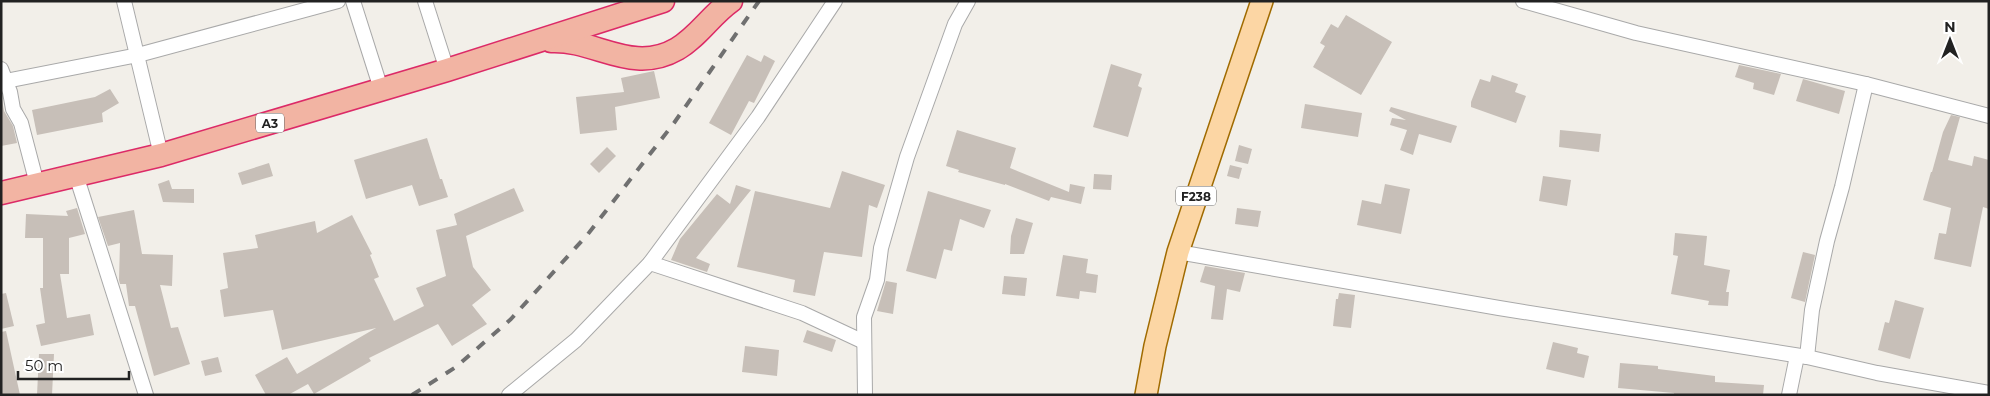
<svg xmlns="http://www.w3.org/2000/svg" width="1990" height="396" font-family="Montserrat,sans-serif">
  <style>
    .building { fill: #c7bfb8 }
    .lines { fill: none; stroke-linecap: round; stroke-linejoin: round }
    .minor-casing { stroke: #a9a9a9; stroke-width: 16 }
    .primary-casing { stroke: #a06b00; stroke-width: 24 }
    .trunk-casing { stroke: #dc2a67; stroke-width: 25 }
    .minor { stroke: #fff; stroke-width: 14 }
    .primary { stroke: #fcd6a4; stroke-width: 21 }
    .trunk { stroke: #f2b4a3; stroke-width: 22 }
    .rail { stroke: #707070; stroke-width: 4; stroke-dasharray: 10 10; stroke-linecap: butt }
    .labels { text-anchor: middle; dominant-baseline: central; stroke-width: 4; stroke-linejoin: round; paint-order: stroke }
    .shield { fill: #fff; stroke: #646464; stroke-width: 1 }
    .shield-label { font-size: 12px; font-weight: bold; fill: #222 }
  </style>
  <rect width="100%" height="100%" fill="#f2efe9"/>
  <g class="building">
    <path d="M1346,15L1392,42L1361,95L1313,67L1325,46L1320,43L1331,24L1338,28Z"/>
    <path d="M747,55L761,62L764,55L775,61L754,103L749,101L731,135L709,123Z"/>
    <path d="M1111,64L1142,74L1138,86L1142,88L1128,137L1093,127Z"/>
    <path d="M1739,65L1781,74L1774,95L1753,89L1754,83L1735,77Z"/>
    <path d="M654,71L660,98L615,107L617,130L580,134L576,97L624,92L621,78Z"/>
    <path d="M1492,75L1518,84L1515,92L1526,96L1516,123L1471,107V102L1480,79L1490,82Z"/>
    <path d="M1803,79L1845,91L1839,114L1796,101Z"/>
    <path d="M110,89L119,103L102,113L103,122L37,135L32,110L95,97Z"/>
    <path d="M1,94L4,111L13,126L17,143L1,146Z"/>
    <path d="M1305,104L1362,113L1358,137L1301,128Z"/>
    <path d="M1391,107L1457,126L1451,143L1419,134L1413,155L1400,150L1407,130L1390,125L1392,118L1406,120L1389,111Z"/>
    <path d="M1951,115L1960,117L1948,160L1972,166L1974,156L1989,160V209L1983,207L1971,267L1934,259L1939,233L1946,234L1951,208L1923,200L1931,172H1932L1943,132Z"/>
    <path d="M957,130L1016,148L1010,168L1069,192L1070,184L1085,187L1081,204L1051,197L1049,201L1005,184V185L958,172L959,170L946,166Z"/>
    <path d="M1560,130L1601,134L1599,152L1559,147Z"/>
    <path d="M427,138L440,179H442L448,197L419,206L412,185L366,199L354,160Z"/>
    <path d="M1239,145L1252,149L1248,164L1235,161Z"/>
    <path d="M607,147L616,156L599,173L590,164Z"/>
    <path d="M269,163L273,176L242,185L238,173Z"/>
    <path d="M1230,165L1242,168L1239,179L1227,176Z"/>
    <path d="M842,171L885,185L877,208L869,205L862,257L824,252L815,296L793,292L795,280L737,267L755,191L830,208Z"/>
    <path d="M1094,174L1112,175L1111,190L1093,189Z"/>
    <path d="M1543,176L1571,180L1567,206L1539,201Z"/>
    <path d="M169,180L172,189H194V203L163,202L158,184Z"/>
    <path d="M1385,184L1410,189L1401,234L1357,225L1362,200L1381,204Z"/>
    <path d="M736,185L751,190L696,258L710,264L707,272L671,260L680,239L717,194L730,204Z"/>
    <path d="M514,188L524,211L466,236L473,267L491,290L472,305L487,324L452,346L438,324L369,358L371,361L314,394L308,384L288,395H266L255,375L287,357L297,374L376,328L282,350L273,310L224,317L220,290L228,288L223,253L258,248L255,235L315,221L317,233L352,215L372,254L370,255L379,277L374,279L394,321L424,306L416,288L446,276L436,230L457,225L454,214Z"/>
    <path d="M928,191L991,210L984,228L960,219L952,251L944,249L936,279L906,271Z"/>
    <path d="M77,208L85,234L69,238V274H60L67,318L90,314L94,335L41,346L36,325L45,323L40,288H43V238H25L26,214L68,216L66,211Z"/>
    <path d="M1237,208L1261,211L1258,227L1235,224Z"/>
    <path d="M134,210L142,254L173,255L172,286L160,285L171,328L178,327L190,364L154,376L135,306H129L126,284H120L119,280L120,243L108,246L98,217Z"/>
    <path d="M1016,218L1033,223L1024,254H1010L1011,236Z"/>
    <path d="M1675,233L1707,236L1704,265L1730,270L1726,292H1729L1728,306L1708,305L1709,301L1671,294L1678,256L1673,255Z"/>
    <path d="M1803,252L1815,255L1805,302L1791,298Z"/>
    <path d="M1063,255L1088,259L1086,273L1098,275L1096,293L1080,291L1079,299L1056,296Z"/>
    <path d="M1205,266L1245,273L1240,292L1227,289L1223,320L1211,319L1215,286L1200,282Z"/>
    <path d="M1004,276L1027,278L1025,296L1002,294Z"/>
    <path d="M886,281L897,283L893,314L877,311Z"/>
    <path d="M6,293L14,326L1,329V294Z"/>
    <path d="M1339,293L1355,295L1351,328L1333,326L1336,299H1338Z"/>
    <path d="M1895,300L1924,308L1910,359L1878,350L1885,322L1889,323Z"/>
    <path d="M807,330L836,340L832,352L803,342Z"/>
    <path d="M6,331L20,395H1V332Z"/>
    <path d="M1553,342L1578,348L1577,353L1589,356L1584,378L1546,369Z"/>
    <path d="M745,346L779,350L777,376L742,372Z"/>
    <path d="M39,354H54L52,395H37Z"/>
    <path d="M218,357L222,372L205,376L201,361Z"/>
    <path d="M1620,363L1658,366V369L1715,376V382L1764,385L1763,395H1674V393L1618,388Z"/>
  </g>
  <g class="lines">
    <g class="minor-casing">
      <g id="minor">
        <path d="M124,1L161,155"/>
        <path d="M353,1L381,89"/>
        <path d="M425,1L447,70"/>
        <path d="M1523,1L1636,33L1866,84L1989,116"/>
        <path d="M1,69L10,92L13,109L21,123L37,184"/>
        <path d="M1,82L138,55L338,1"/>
        <path d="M76,175L146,395"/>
        <path d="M1178,252L1499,308L1807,357L1877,373L1989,393"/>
        <path d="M650,263L802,313L864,342"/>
        <path d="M1807,357L1812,310L1827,241L1842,187L1866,84"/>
        <path d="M509,395L576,340L650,263L758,117L835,1"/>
        <path d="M865,395L864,317L877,280L881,248L907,157L955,24L968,1"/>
        <path d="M1789,395L1797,356"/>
      </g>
    </g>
    <g class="primary-casing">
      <path id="primary" d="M1146,395L1155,346L1178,252L1262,1"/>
    </g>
    <g class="trunk-casing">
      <g id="trunk">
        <path d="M551,41C596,39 632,75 677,49C698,37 711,15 731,1"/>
        <path d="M1,193L161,155L447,70L663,1"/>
      </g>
    </g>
    <use href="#minor" class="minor"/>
    <use href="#primary" class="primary"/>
    <use href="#trunk" class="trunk"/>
    <path class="rail" d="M412,395L456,367L511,319L588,234L674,123L759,1"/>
  </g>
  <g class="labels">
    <g class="shield">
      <rect x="256" y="113.5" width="28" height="19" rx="4"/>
      <rect x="1176" y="186.5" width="40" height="19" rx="4"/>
    </g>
    <g class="shield-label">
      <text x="270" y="123">A3</text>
      <text x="1196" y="196">F238</text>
    </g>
  </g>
  <rect width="1990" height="396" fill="none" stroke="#222222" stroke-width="5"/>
  <g transform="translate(1950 40)" stroke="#ffffff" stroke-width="4" paint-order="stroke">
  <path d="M0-4L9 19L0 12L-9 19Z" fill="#222222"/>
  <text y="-8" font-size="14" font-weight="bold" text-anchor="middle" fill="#222222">N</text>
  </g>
  <path d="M18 371v8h111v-8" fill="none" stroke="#222222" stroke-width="2.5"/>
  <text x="25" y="371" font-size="15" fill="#222222" stroke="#ffffff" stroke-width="4" paint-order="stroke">50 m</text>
</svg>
